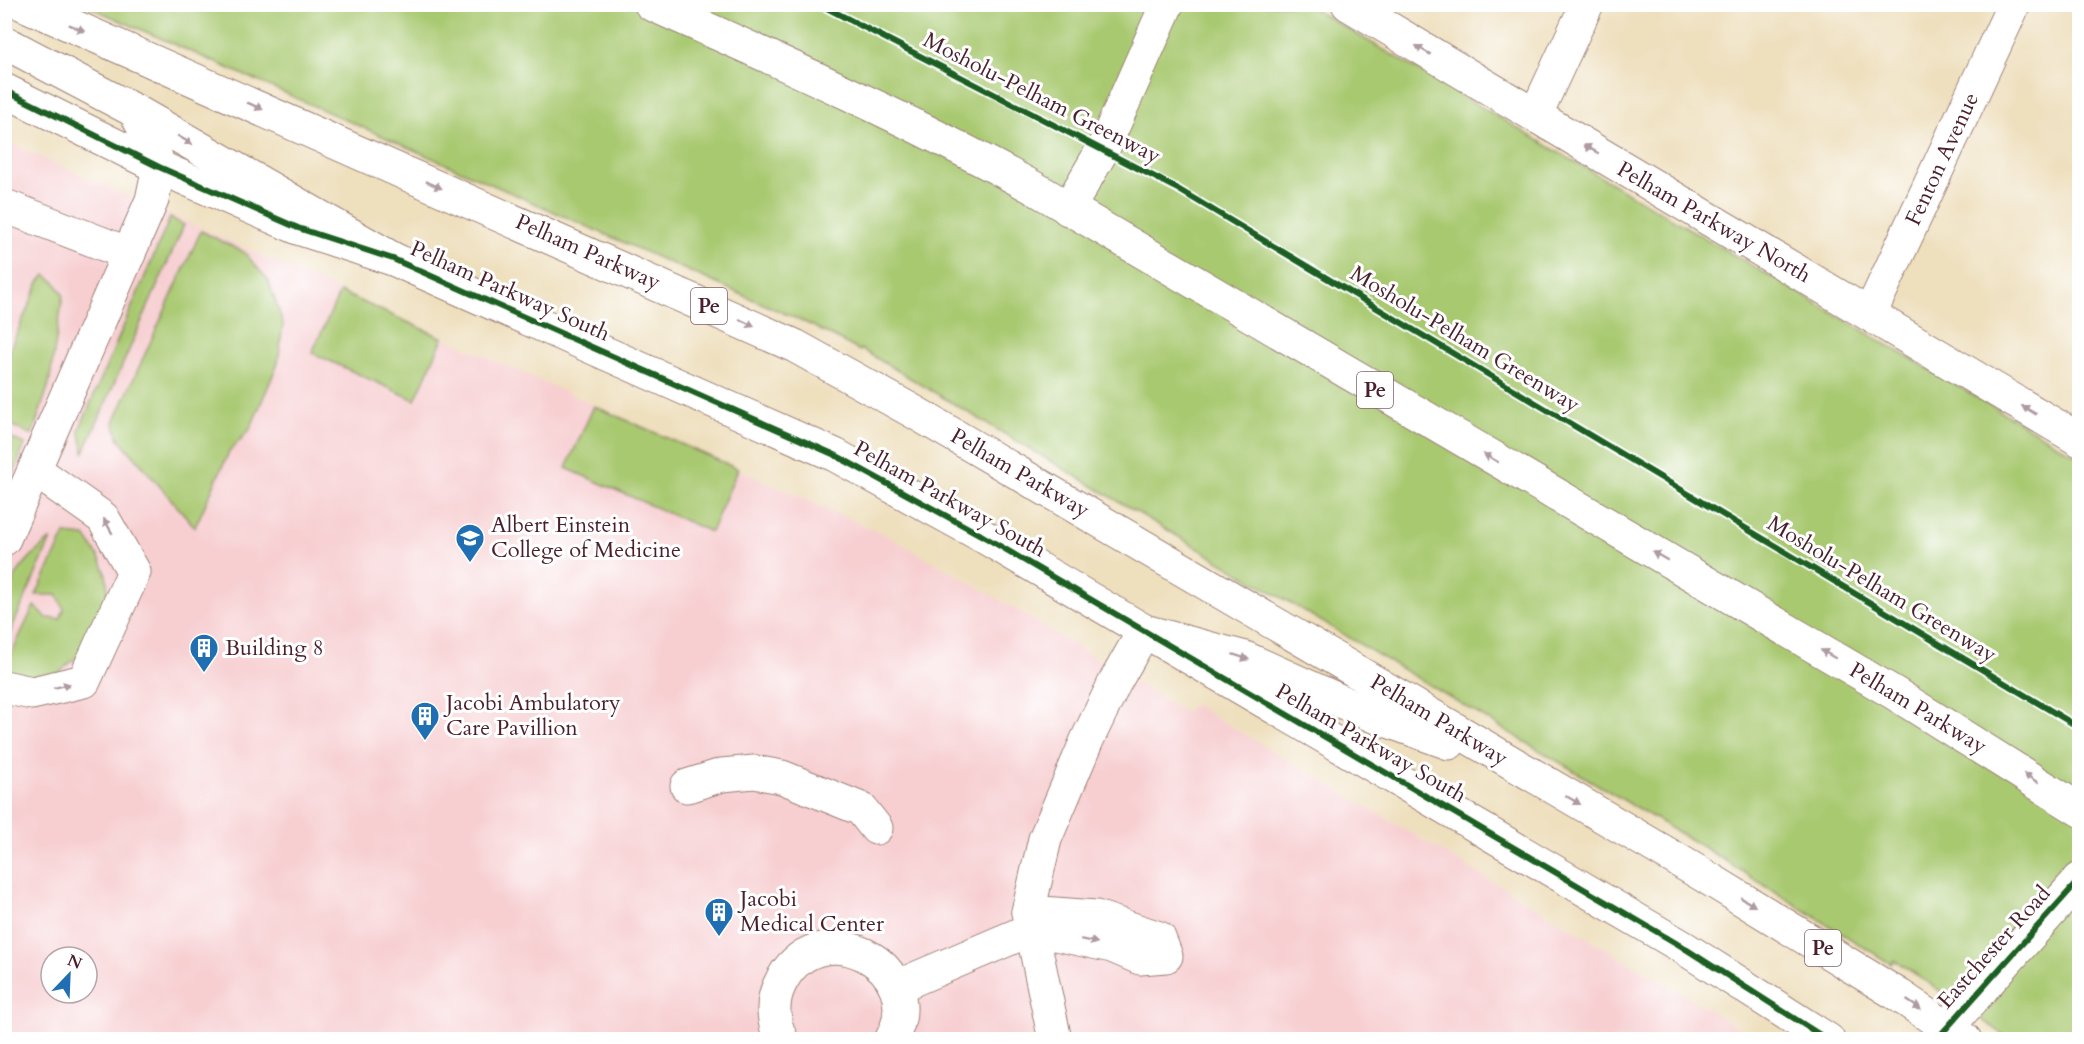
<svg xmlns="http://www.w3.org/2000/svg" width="2084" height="1044" font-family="Cardo,serif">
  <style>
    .built { fill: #f7cfd1; fill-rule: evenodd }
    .green { fill: #a9c971; stroke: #7a744e; stroke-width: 1.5 }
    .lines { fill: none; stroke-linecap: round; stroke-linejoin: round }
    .minor-casing { stroke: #9c7f74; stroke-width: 35 }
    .major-casing { stroke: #9c7f74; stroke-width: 35 }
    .minor { stroke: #fff; stroke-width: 33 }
    .major { stroke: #fff; stroke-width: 33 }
    .cycleway-casing { stroke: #fff; stroke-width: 10 }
    .cycleway { stroke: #1b5e20; stroke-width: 6 }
    .oneway { fill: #ae9aa0 }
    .labels { text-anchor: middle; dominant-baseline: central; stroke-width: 6; stroke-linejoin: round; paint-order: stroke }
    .shield { fill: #fff; stroke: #80626b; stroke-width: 1.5 }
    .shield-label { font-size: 21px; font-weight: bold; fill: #4a1f2b }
    .street-label { font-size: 22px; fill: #4a1f2b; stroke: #fff }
    .poi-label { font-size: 22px; fill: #4a1f2b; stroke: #fff; text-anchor: start }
  </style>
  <rect width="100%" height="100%" fill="#fff"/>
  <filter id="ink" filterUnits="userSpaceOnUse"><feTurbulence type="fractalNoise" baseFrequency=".0167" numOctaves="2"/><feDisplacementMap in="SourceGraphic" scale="12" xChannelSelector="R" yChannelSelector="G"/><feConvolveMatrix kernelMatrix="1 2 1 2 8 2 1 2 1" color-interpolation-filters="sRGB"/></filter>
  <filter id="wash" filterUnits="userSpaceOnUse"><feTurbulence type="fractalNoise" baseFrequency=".008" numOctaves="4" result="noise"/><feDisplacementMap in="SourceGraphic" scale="24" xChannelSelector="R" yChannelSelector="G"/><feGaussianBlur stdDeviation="1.35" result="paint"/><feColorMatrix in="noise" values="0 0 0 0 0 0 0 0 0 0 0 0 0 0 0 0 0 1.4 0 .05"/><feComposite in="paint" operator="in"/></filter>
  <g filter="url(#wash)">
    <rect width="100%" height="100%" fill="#eedfbd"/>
    <path class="built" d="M5,141L887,536L985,591L1186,713L1193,704L1758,1039L5,1040ZM51,957H87V993H51Z"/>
    <g class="green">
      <path d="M85,5H1307L2079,457V1039H2010L1899,963L1894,960L1891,964L1703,847L861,349L860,351L813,326Z"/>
      <path d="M170,218L184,225L84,452L79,430Z"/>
      <path d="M201,231L244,252L268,280L283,323L278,363L250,429L229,452L195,527L119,439L114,422Z"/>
      <path d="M45,275L55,282L63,295L49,384L32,435L5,422V361L39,282Z"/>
      <path d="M340,292L443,338L415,400L312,353Z"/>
      <path d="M594,406L738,469L711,532L566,468Z"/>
      <path d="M5,436L25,444L5,497Z"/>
      <path d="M65,534L85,536C94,549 105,564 107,581C110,613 88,650 63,669C56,674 46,678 39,682L15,676L6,665L34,606L47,618L60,619L64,609L57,595H36Z"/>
      <path d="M51,539L5,644C4,592 8,573 51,539Z"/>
    </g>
  </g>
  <g filter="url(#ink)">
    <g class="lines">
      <g class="minor-casing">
        <g id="minor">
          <path d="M1348,4L2080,440"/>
          <path d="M4,90L159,167L298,228L393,259L835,455L981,535L1681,946L1828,1040"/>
          <path d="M1535,116L1587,4"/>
          <path d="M5,206L129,254"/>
          <path d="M1068,209L1103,149L1167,4"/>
          <path d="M1870,314L2014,4"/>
          <path d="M4,539L152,200L159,167"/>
          <path d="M4,687L32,693L84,681L134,572L103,518L35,470"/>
          <path d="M687,786L722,775L754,772L782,777L861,809L876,828"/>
          <path d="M896,987L1032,929L1112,946L1140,958L1166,956L1159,938L1096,917L1028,912"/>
          <path d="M782,1040C773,1024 771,1003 779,986C815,905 933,965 891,1040"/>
          <path d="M1055,1040L1028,912L1045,839L1087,740L1115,682L1144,631"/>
        </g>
      </g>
      <g class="major-casing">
        <g id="major">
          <path d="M23,4L795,346L916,413L1698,872L1900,996L1965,1040"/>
          <path d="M651,4C782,62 911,120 1036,189L1894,693L2080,810"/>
          <path d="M4,42L135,111L393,259"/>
          <path d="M135,111L151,142L159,167"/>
          <path d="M1144,631L1245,658L1369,714L1449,743"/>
          <path d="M1936,1040L2080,879"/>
        </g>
      </g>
      <use href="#minor" class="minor"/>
      <use href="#major" class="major"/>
      <g class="cycleway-casing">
        <g id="cycleway">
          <path d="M819,4L1176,188L2080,728"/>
          <path d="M4,90L159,167L298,228L393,259L835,455L981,535L1681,946L1828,1040"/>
          <path d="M1936,1040L2080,879"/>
        </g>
      </g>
      <use href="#cycleway" class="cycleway"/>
    </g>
    <defs><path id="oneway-solid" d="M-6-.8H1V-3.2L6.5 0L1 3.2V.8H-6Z" transform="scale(1.5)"/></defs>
    <g class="oneway">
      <use href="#oneway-solid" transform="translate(77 28) rotate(24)"/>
      <use href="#oneway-solid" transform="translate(1423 50) rotate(-149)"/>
      <use href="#oneway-solid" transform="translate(255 106) rotate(24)"/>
      <use href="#oneway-solid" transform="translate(185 140) rotate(30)"/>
      <use href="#oneway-solid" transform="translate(1591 149) rotate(-150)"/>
      <use href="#oneway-solid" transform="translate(434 185) rotate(24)"/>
      <use href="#oneway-solid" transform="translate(747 323) rotate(25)"/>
      <use href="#oneway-solid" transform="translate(2029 410) rotate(-149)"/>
      <use href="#oneway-solid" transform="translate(1491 458) rotate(-150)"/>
      <use href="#oneway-solid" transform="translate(108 526) rotate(-120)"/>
      <use href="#oneway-solid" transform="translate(1660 556) rotate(-150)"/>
      <use href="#oneway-solid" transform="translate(1828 654) rotate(-150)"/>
      <use href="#oneway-solid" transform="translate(1241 657) rotate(18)"/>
      <use href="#oneway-solid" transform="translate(62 686) rotate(-14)"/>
      <use href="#oneway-solid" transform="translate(2031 778) rotate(-147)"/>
      <use href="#oneway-solid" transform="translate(1573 800) rotate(30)"/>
      <use href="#oneway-solid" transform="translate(1748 902) rotate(31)"/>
      <use href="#oneway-solid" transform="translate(1089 941) rotate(12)"/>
      <use href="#oneway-solid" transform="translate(1914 1005) rotate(34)"/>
    </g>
  </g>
  <defs>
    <g id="university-pin" transform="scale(1.5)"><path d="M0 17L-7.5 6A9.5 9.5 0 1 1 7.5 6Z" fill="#1f6fb2" stroke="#fff"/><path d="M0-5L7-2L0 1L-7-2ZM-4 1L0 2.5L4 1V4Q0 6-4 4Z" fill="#fff"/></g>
    <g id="building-pin" transform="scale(1.5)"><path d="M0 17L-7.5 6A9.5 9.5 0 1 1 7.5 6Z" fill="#1f6fb2" stroke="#fff"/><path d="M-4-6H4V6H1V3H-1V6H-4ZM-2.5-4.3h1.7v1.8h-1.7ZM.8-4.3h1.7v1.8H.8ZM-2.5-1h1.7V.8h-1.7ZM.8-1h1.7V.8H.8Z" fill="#fff"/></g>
  </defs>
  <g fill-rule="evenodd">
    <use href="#university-pin" x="470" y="538"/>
    <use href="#building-pin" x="204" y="648"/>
    <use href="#building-pin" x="425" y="716"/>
    <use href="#building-pin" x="719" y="912"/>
  </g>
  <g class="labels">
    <g class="shield">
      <rect x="691" y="288" width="36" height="36" rx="4.5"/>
      <rect x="1357" y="372" width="36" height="36" rx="4.5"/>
      <rect x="1805" y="930" width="36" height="36" rx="4.5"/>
    </g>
    <g class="shield-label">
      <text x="709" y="306">Pe</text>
      <text x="1375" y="390">Pe</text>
      <text x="1823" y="948">Pe</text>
    </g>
    <g class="street-label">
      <text transform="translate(1042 98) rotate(27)">Mosholu-Pelham Greenway</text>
      <text transform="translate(1942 159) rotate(-65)">Fenton Avenue</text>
      <text transform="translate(1714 222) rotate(30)">Pelham Parkway North</text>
      <text transform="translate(588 252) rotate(24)">Pelham Parkway</text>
      <text transform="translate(510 291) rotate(24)">Pelham Parkway South</text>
      <text transform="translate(1465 339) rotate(31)">Mosholu-Pelham Greenway</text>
      <text transform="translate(1020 473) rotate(30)">Pelham Parkway</text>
      <text transform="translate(950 499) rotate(29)">Pelham Parkway South</text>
      <text transform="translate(1882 589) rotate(31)">Mosholu-Pelham Greenway</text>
      <text transform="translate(1918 708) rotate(31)">Pelham Parkway</text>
      <text transform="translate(1439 720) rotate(31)">Pelham Parkway</text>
      <text transform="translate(1371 743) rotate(30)">Pelham Parkway South</text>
      <text transform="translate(1994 947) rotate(-48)">Eastchester Road</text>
    </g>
    <g class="poi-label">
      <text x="491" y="525">Albert Einstein<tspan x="491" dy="25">College of Medicine</tspan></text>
      <text x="225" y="648">Building 8</text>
      <text x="446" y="703">Jacobi Ambulatory<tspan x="446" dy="25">Care Pavillion</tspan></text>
      <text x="740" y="899">Jacobi<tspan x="740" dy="25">Medical Center</tspan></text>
    </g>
  </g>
  <rect width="2084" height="1044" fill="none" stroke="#fff" stroke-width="24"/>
  <g transform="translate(69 975) rotate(23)"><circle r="28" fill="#ffffff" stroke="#b7a5aa" stroke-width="1.5"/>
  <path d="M0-4.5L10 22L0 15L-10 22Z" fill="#1f6fb2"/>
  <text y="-9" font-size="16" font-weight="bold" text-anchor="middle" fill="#4a1f2b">N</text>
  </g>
</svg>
